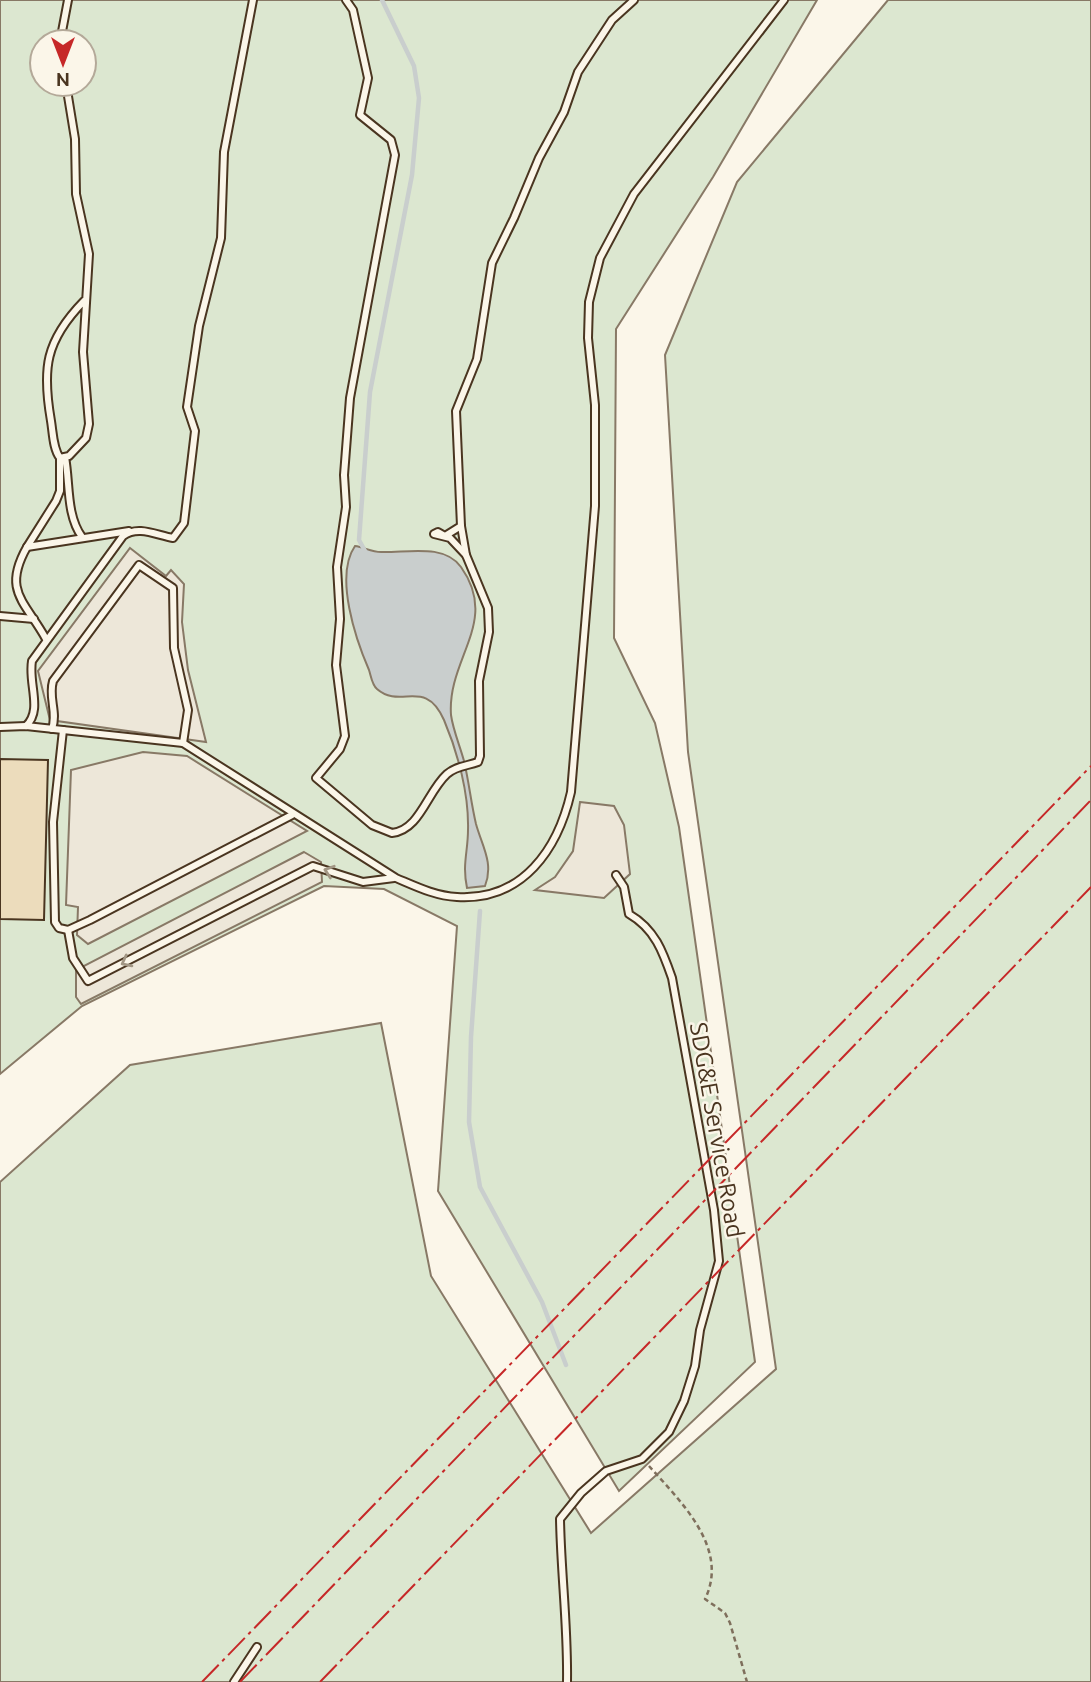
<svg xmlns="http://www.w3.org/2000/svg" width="1091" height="1682" font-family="Ubuntu,sans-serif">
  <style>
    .green { fill: #dce7d0; stroke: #887966; stroke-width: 2; fill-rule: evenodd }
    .parking { fill: #ede7d9; stroke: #887966; stroke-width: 2 }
    .water { fill: #c9cecd; stroke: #887966; stroke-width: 2 }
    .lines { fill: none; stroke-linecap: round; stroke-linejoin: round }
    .stream { stroke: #c9cecd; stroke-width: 4.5 }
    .building { fill: #ecdcbc; stroke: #4a3520; stroke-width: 2 }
    .service-casing { stroke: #4a3520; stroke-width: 10 }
    .path { stroke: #7f6f5c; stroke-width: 2.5; stroke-dasharray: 5 3.5; stroke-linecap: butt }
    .service { stroke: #fbf6e9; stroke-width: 6 }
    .power { stroke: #c62828; stroke-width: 2; stroke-dasharray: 24 5 3.5 5; stroke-linecap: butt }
    .oneway { stroke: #a29684 }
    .labels { text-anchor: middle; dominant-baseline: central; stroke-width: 5; stroke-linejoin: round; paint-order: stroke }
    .street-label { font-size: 24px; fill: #4a3520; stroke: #fbf6e9 }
  </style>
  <rect width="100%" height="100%" fill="#fbf6e9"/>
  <g class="green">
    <path d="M0,0H817L713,177L616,329L614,638L655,723L679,827L755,1362L619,1491L438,1191L457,926L384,889L324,886L82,1006L0,1074ZM42,42H84V84H42Z"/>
    <path d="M888,0H1091V1682H0V1182L130,1065L381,1023L431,1276L591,1533L776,1369L688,752L665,355L737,182Z"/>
  </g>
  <g class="parking">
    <path d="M130,548L166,576L171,570L184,584L182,622L188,670L206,742L50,720L38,671Z"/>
    <path d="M143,752L187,756L307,831L88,944L77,935L78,907L66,905L71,770Z"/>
    <path d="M580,802L614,806L624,825L630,874L604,898L535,890L555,877L573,851Z"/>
    <path d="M304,852L321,862L322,882L81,1004L76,997V970Z"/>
  </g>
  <path class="water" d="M355,546C364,547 371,552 381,552C406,553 444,543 461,567C500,622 447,658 451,715C453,730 460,746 464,761C469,782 471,803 476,824C482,846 494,863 485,886L467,888C462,864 468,852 468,830C469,794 458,753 444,720C425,677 401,710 377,689C372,685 371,676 369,670C356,640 334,576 355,546Z"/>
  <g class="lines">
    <g class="stream">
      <path d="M365,551L359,540L370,392L412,175L419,98L414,66L382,0"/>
      <path d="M480,911L471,1037L469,1122L480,1187L542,1302L566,1365"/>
    </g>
  </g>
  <path class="building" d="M0,759L48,760L44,920L0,919Z"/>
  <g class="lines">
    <g class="service-casing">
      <g id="service">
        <path d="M346,0L353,10L368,78L360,115L391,140L395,155L350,398L344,475L346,507L337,567L340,619L336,665L345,736L340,749L316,778L372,825L392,833C420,830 427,792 447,774C456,766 467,766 478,762L480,756L479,681L489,632L488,608L466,555L450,538L434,534L438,532L445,536L461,526L456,411L477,359L492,263L514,218L539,158L564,112L578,72L612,20L634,0"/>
        <path d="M60,42L68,0"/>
        <path d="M66,84L75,139L76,194L89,254L83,352L89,424L86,438L69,456L60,458C53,449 53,433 51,421C42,369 45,341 84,301"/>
        <path d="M65,457C70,483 66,515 82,537"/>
        <path d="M60,458V491L56,501L27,547L129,531"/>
        <path d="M461,526L466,555"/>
        <path d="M27,547C2,591 25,601 46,639"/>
        <path d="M0,616L34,619"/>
        <path d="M26,726C43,710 28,684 32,661L123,536C138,525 156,535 173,538L184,523L195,431L187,407L199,326L221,238L224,152L253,0"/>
        <path d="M0,727L26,726L183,743L396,878C415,886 435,896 457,897C523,901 558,849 571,792L595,506V405L588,338L589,302L600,258L634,194L784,0"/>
        <path d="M52,729C58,712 48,698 53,681L139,565L173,588L174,648L188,710L183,743"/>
        <path d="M63,730L53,822L55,922L59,928L68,930L90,920L292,815"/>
        <path d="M68,930L73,958L88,981L313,866L363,882L394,878"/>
        <path d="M234,1682L257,1647"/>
        <path d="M567,1682C568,1627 561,1574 560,1519L581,1493L606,1471L642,1459L669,1432L684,1401L695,1366L700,1330L719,1261L714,1210L672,978C663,952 655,929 629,914L624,887L616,875"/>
      </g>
    </g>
    <path class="path" d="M649,1466C680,1501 730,1548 705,1599L725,1613L730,1623L747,1682"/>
    <use href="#service" class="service"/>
    <g class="power">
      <path d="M202,1682L1091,766"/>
      <path d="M240,1682L1091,800"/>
      <path d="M320,1682L1091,887"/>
    </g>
  </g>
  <defs><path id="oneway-chevron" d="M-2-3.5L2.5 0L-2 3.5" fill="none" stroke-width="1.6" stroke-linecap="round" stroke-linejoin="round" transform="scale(1.75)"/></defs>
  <g class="oneway">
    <use href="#oneway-chevron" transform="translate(329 871) rotate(-162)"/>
    <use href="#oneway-chevron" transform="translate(126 962) rotate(153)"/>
  </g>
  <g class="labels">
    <g class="street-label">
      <text transform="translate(717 1130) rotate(80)">SDG&amp;E Service Road</text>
    </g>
  </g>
  <g transform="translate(63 63) rotate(180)"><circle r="33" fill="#fbf6e9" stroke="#b4a999" stroke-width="2"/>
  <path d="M0-5L12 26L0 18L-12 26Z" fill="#c62828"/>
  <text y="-10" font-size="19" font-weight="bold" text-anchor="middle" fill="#4a3520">N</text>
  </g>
</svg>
